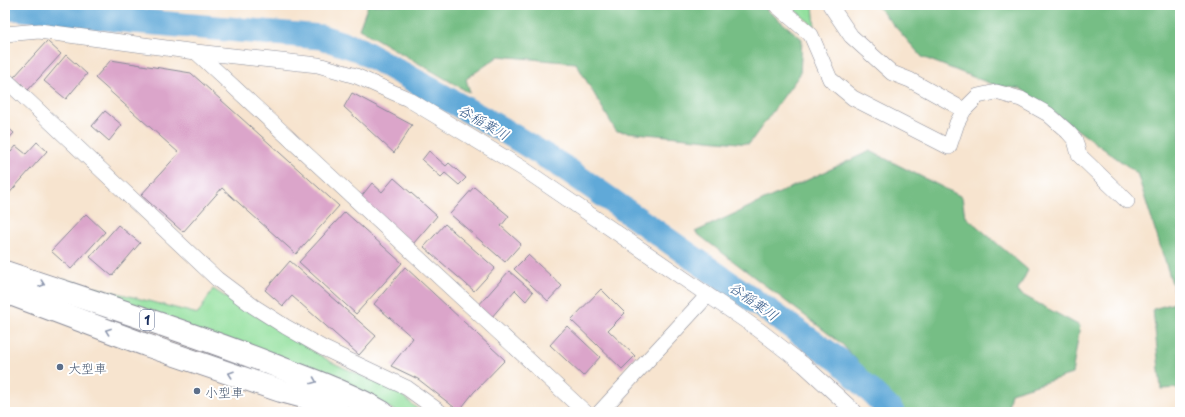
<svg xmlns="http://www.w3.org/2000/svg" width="1185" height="417" font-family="'Playpen Sans','Klee One',sans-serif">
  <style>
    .green { fill: #93e09e; stroke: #57887e }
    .forest { fill: #76be85; stroke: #487672 }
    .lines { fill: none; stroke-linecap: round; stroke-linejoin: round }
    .river { stroke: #61a9d8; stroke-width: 25 }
    .building { fill: #dba5ca }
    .minor-casing { stroke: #898a96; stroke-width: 16 }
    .motorway-casing { stroke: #898a96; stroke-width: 24 }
    .minor { stroke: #fff; stroke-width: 15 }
    .motorway { stroke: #fff; stroke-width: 22 }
    .oneway { stroke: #8d97ae }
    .service-dot { fill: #5c6f8a; stroke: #fff; stroke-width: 1.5 }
    .labels { text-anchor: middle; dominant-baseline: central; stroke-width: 4; stroke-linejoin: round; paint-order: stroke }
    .shield { fill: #fff; stroke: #5f6d8e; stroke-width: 1 }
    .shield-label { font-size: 12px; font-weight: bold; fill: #1b2f5e }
    .service-label { font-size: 13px; fill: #4e5e75; stroke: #fff; text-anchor: start }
    .water-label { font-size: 14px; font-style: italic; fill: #345a89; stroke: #fff }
  </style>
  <rect width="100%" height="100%" fill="#fff"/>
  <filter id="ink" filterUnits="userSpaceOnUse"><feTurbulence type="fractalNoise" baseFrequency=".025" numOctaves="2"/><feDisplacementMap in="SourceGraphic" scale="8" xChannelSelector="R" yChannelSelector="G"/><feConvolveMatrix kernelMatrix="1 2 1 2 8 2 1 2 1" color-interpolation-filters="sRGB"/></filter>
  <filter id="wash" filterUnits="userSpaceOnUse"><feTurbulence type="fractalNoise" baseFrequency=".012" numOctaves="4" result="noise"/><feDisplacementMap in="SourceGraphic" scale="16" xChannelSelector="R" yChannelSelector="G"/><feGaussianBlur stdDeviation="0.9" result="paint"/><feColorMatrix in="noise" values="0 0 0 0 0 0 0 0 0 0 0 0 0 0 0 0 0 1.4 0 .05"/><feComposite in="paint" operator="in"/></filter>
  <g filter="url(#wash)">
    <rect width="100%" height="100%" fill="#f7e4cf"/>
    <g class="green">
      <path d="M789,5H813L815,27Z"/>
      <path d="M64,279L198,314L213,289L331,362L398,392L421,412H398L344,386L67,288Z"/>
    </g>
    <g class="forest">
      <path d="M368,5H527L529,6L530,5H761L802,39L800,74L749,144L616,131L576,63L499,56L466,79L470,93L359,29Z"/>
      <path d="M876,5H1180V388L1161,389L1153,309L1178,302L1137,173L1021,89L994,85L922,57Z"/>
      <path d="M870,151L962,197L965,216L1028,270L1017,292L1080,326L1072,374L1011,393L1007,412H903L842,344L695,232Z"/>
    </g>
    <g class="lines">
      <path class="river" d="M5,9L15,8L133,21L321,37L358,49L503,130L565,168L840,361L892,412"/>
    </g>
    <g id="blocks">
      <g class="building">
        <path d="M47,41L61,54L28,90L14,77Z"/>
        <path d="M66,55L87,74L66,99L44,81Z"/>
        <path d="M111,60L191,73L339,206L296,254L222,188L183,232L141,195L179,153L95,78Z"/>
        <path d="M352,93L412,125L394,153L344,107Z"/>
        <path d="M105,111L122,125L109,141L92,126Z"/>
        <path d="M5,125L14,133L5,143Z"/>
        <path d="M37,142L47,151L5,198V152L8,149L11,152L16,146L26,154Z"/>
        <path d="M429,151L446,166L449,163L466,178L459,185L445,173L441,177L422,160Z"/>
        <path d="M394,178L437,216L413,244L360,198L372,183L382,192Z"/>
        <path d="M474,187L509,216L501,226L521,244L505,262L450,214Z"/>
        <path d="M345,212L402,263L356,314L299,262Z"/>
        <path d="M86,214L105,232L71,269L51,251Z"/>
        <path d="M445,224L495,268L474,291L424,247Z"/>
        <path d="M118,225L140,243L112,276L90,257Z"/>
        <path d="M528,255L562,286L548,301L514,269Z"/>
        <path d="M290,261L376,336L359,355L292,296L283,306L265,290Z"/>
        <path d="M405,267L505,360L474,392L459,411L418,379L391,366L413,338L374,304Z"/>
        <path d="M509,271L533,292L526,301L515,290L491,318L478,306Z"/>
        <path d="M601,289L625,313L608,330L635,356L622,369L571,320Z"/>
        <path d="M567,326L600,357L583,376L550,345Z"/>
      </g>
    </g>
  </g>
  <g filter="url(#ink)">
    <use href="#blocks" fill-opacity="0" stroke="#898a96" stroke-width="1"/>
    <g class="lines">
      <g class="minor-casing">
        <g id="minor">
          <path d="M776,5L811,35L830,79L853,98L949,147L957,123L964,110L978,96L996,92L1021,99L1048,114L1068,132L1075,140L1079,155L1127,201"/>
          <path d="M830,5L851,36L892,73L910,80L964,110"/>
          <path d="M5,34L39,31L196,52L318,65L356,76L408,99L522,168L759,330L804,365L855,412"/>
          <path d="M196,52L585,412"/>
          <path d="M5,79L217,279L253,306L286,327L323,348L407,388L440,412"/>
          <path d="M600,412L707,296"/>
        </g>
      </g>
      <g class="motorway-casing">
        <g id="motorway">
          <path d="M5,272C94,302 184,330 271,364C309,379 348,392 382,412"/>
          <path d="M5,292L146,345L281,391L318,401L338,412"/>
        </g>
      </g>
      <use href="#minor" class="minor"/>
      <use href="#motorway" class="motorway"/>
    </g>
    <defs><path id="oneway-chevron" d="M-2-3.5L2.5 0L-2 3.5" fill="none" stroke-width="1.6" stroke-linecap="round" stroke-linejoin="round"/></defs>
    <g class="oneway">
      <use href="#oneway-chevron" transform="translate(42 284) rotate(19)"/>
      <use href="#oneway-chevron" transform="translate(108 331) rotate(-160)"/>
      <use href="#oneway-chevron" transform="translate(231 374) rotate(-161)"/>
      <use href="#oneway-chevron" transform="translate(314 381) rotate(22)"/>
    </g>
  </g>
  <g class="service-dot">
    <circle cx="60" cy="367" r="4"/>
    <circle cx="197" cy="391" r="4"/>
  </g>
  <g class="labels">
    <rect class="shield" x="140" y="310" width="14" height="20" rx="3"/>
    <g class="shield-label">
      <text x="147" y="320">1</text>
    </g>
    <g class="service-label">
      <text x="68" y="367">大型車</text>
      <text x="205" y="391">小型車</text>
    </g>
    <g class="water-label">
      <text transform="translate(484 122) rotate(30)">谷稲葉川</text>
      <text transform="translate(754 301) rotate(35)">谷稲葉川</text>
    </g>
  </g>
  <rect width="1185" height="417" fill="none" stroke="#fff" stroke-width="20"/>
</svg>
